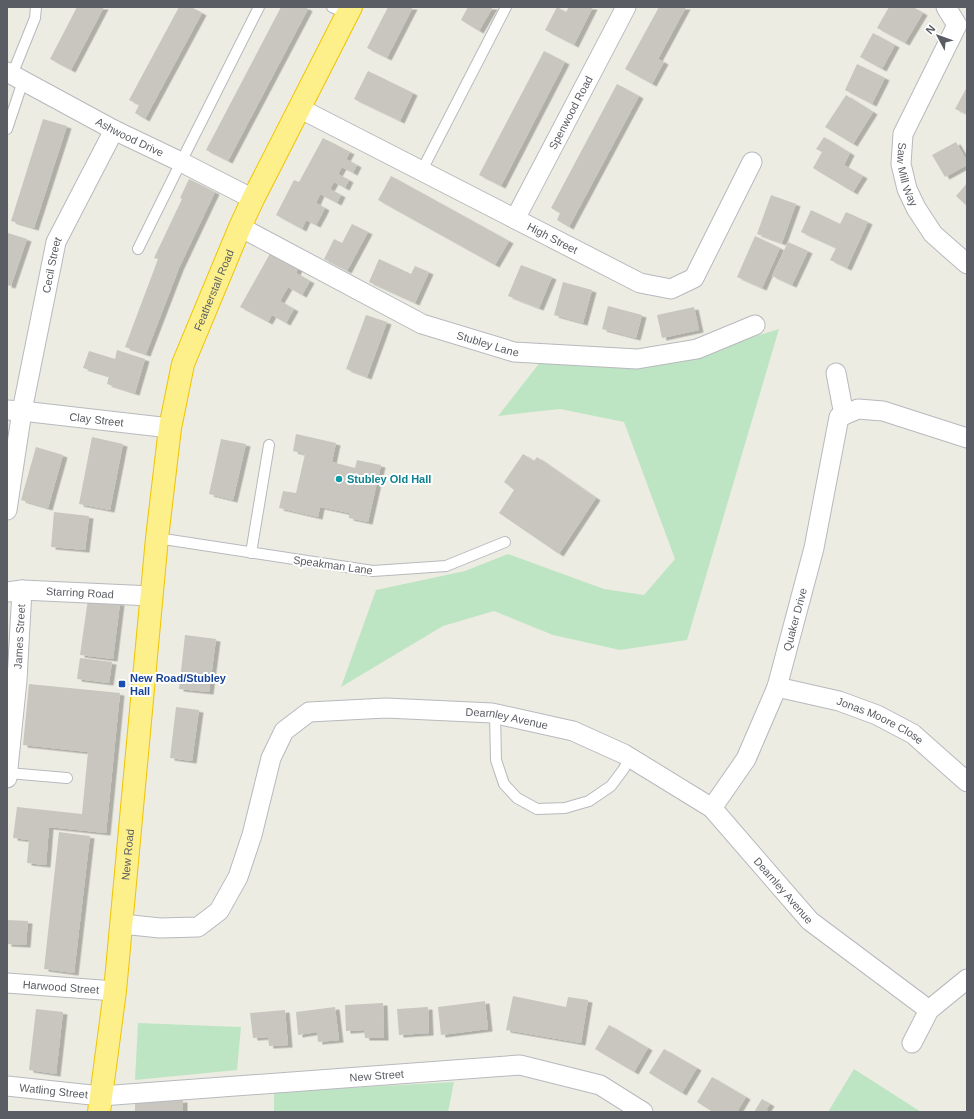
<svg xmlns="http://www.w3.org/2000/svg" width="974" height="1119" font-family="Helvetica,sans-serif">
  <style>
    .green { fill: #bee5c3 }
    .building { fill: #c8c6bf; filter: url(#shadow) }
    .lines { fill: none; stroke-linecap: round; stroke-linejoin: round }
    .lane-casing { stroke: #b7b9be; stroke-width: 12 }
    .street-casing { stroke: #b7b9be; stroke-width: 21 }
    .highway-casing { stroke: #efc400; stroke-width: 24 }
    .lane { stroke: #fff; stroke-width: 10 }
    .street { stroke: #fff; stroke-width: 19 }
    .highway { stroke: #fdef89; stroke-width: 22 }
    .culture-dot { fill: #0f9aa8; stroke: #fff; stroke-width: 1.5 }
    .transit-dot { fill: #1a4fb4; stroke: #fff; stroke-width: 1.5 }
    .labels { text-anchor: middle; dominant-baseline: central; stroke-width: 4; stroke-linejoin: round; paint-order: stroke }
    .street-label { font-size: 11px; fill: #5a5d63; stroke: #fff }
    .culture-label { font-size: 11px; font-weight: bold; fill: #0d838f; stroke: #fff; text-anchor: start }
    .transit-label { font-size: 11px; font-weight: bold; fill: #164399; stroke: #fff; text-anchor: start }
  </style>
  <defs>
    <filter id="shadow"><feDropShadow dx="4.5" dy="2.5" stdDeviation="0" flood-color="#0004"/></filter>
  </defs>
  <rect width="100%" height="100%" fill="#edece2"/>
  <g class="green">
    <path d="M779,329L687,640L620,650L553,635L494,611L443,626L341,687L376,590L465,571L508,554L604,589L644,595L675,559L624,422L560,409L498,416L541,361L707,351Z"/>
    <path d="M138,1023L241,1027L237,1070L135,1080Z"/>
    <path d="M854,1069L921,1112H828Z"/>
    <path d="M454,1082L448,1112H274V1092Z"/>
  </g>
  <g class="building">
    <path d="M77,7H104L71,70L50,59Z"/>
    <path d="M179,7H191L202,13L145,119L135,113L139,105L129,100Z"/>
    <path d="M281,7H305L308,9L228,161L206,150Z"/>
    <path d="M388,7H413L387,58L367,48Z"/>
    <path d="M468,7H493L479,31L461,20Z"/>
    <path d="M557,7L566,12L569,7H593L574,45L545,30Z"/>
    <path d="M659,7H686L658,59L664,62L652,84L625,69Z"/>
    <path d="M889,7H913L923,13L905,43L877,28Z"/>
    <path d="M873,33L895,45L882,69L860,57Z"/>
    <path d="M544,51L565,62L501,186L479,175Z"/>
    <path d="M857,64L885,78L872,104L845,90Z"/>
    <path d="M368,71L413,93L400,121L354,99Z"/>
    <path d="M617,84L639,96L569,227L557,220L560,213L551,208Z"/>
    <path d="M967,87V114L955,109Z"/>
    <path d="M846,95L873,112L853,144L825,127Z"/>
    <path d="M43,119L67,126L34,228L11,221Z"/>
    <path d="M824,137L850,153L844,165L863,176L853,192L813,168L822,152L816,149Z"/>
    <path d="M323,138L350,152L346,159L357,165L353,173L342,167L338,174L349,180L345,188L334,182L330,189L341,195L337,203L320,194L316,203L325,208L321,216L316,225L306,220L302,229L276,215L294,180L299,182Z"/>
    <path d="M956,142L967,161V165L945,177L932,155Z"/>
    <path d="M391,176L509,241L495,265L378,200Z"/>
    <path d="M189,179L215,192L179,268L146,354L125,347L158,259L154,258L182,199L180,198Z"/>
    <path d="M967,183V206L956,196Z"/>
    <path d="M771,195L796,204L782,243L757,234Z"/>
    <path d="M811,210L840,224L846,212L868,222L847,268L830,260L836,248L801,232Z"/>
    <path d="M352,224L368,232L347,271L324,259L334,239L342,243Z"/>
    <path d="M8,233L27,239L11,286L7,285V237Z"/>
    <path d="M755,236L780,248L762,288L737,277Z"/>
    <path d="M788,242L808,251L792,285L772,276Z"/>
    <path d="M272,250L299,266L296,273L310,281L302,295L288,287L280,301L294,309L286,323L272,315L268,322L240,307Z"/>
    <path d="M379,259L411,274L415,266L429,272L415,303L369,282Z"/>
    <path d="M521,265L552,277L539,308L508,296Z"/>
    <path d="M563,282L592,290L583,323L554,315Z"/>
    <path d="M608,306L642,315L636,338L602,329Z"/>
    <path d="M694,307L699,330L662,338L657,315Z"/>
    <path d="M366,315L387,322L367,377L346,369Z"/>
    <path d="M117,350L145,359L135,393L107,384L109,376L83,368L89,351L115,359Z"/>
    <path d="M296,434L336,443L332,462L355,468L357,460L381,465L368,522L349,518V513L320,507L318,517L279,508L283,491L296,493L305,454L293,451Z"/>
    <path d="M92,437L123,444L110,510L79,504Z"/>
    <path d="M221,439L246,444L233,500L209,494Z"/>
    <path d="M36,447L63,455L48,508L21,500Z"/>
    <path d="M523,454L534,461L537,457L596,498L559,554L499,513L514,490L504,482Z"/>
    <path d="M54,512L89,516L85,550L51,547Z"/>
    <path d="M88,599L120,603L113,659L80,655Z"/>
    <path d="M185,635L216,639L209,692L179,689Z"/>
    <path d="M80,658L112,662L109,683L77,679Z"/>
    <path d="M29,684L120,693L106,833L49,827L46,865L27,863L29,840L13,838L17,807L82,814L88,752L23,745Z"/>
    <path d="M176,707L199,710L192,761L170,758Z"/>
    <path d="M59,832L90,836L74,973L44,969Z"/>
    <path d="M7,920L28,921L26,945L7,944Z"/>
    <path d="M513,996L566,1007L568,997L588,1000L581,1043L506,1030Z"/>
    <path d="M485,1001L488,1029L441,1035L438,1007Z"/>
    <path d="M383,1003L384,1038H365L364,1030L346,1031L345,1005Z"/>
    <path d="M335,1007L339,1040L318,1042L317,1032L298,1035L296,1012Z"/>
    <path d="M428,1007L429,1033L399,1035L397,1009Z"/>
    <path d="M36,1009L63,1012L56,1074L29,1070Z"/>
    <path d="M285,1010L288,1045L269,1046L268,1037L253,1038L250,1013Z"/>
    <path d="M609,1025L648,1048L634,1072L595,1049Z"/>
    <path d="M664,1049L697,1068L682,1093L649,1073Z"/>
    <path d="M712,1077L746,1097L737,1112H713L697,1102Z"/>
    <path d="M762,1099L770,1104L766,1110L770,1112H754Z"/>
    <path d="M183,1100V1112H135V1103Z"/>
  </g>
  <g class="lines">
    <g class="lane-casing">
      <g id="lane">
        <path d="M332,7L347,14"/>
        <path d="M12,75L35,18L36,7"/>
        <path d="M7,129L23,81"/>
        <path d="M421,172L506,7"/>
        <path d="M138,249L181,162L259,7"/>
        <path d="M157,538L373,571L446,566L505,542"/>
        <path d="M251,553L269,445"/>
        <path d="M495,714L496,760L504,784L517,798L537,809L565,808L589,801L611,786L623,770L630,758"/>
        <path d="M8,773L67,778"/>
      </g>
    </g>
    <g class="street-casing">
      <g id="street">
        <path id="s1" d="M946,7L957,25L903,134L901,164L907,189L916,208L933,234L967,264"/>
        <path id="s2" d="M7,72L114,130L181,162L253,199"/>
        <path id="s3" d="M299,108L640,283L671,289L694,278L752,162"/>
        <path id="s4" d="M515,219L626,7"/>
        <path id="s5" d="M240,227L422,324L514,352L637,359L697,349L755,325"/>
        <path d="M836,373L844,415"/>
        <path id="s6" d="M7,410L22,411L170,428"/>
        <path id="s7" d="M7,510L22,411L56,242L114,130"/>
        <path id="s8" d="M7,592L22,590L152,596"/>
        <path id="s9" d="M777,687L839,701L877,715L913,734L967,782"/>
        <path id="s10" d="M7,778L17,680L22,590"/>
        <path id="s11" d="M712,808L746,759L777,687L814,548L839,417L858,409L883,411L967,438"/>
        <path id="s12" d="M122,924L160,928L198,927L219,911L238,877L252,835L271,758L284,731L309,712L386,708L492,713L573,731L624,754L712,808L810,921L929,1010"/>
        <path id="s13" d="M7,983L115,991"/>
        <path d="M912,1043L929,1010L967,979"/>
        <path id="s14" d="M7,1086L101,1096L520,1065L600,1085L643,1112"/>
      </g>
    </g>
    <g class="highway-casing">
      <g id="highway">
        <path id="s15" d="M99,1112L115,991L157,538L170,428L183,364L240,227L253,199L351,7"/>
      </g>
    </g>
    <use href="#lane" class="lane"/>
    <use href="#street" class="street"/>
    <use href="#highway" class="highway"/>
  </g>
  <circle class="culture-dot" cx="339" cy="479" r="4"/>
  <rect class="transit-dot" x="118" y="680" width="8" height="8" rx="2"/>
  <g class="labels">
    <g class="street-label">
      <text stroke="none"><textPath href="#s4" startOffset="120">Spenwood Road</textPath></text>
      <text stroke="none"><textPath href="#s2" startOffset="139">Ashwood Drive</textPath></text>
      <text stroke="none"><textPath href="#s1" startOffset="184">Saw Mill Way</textPath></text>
      <text stroke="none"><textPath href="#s3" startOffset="285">High Street</textPath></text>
      <text stroke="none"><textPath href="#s7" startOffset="249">Cecil Street</textPath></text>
      <text stroke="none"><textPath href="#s15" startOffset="833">Featherstall Road</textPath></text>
      <text stroke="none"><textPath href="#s5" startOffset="275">Stubley Lane</textPath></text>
      <text stroke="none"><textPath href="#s6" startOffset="90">Clay Street</textPath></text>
      <text transform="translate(333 565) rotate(8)">Speakman Lane</text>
      <text stroke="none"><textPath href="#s8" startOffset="73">Starring Road</textPath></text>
      <text stroke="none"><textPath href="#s11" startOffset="208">Quaker Drive</textPath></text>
      <text stroke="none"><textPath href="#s10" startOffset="142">James Street</textPath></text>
      <text stroke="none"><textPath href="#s12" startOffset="525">Dearnley Avenue</textPath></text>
      <text stroke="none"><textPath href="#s9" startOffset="109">Jonas Moore Close</textPath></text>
      <text stroke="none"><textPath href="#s15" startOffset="259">New Road</textPath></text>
      <text stroke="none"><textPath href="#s12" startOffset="861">Dearnley Avenue</textPath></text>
      <text stroke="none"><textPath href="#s13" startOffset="54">Harwood Street</textPath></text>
      <text stroke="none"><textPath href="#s14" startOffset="371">New Street</textPath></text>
      <text stroke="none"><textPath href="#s14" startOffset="47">Watling Street</textPath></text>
    </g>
    <g class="culture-label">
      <text x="347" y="479">Stubley Old Hall</text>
    </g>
    <g class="transit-label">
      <text x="130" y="678">New Road/Stubley<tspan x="130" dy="13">Hall</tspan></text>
    </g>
  </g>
  <rect width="974" height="1119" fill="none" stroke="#5a5d63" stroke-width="16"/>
  <g transform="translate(938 36) rotate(311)" stroke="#ffffff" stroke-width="3" paint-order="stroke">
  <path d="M0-3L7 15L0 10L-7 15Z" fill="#5a5d63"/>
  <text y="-6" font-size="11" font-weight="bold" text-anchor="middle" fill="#5a5d63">N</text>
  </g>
</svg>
